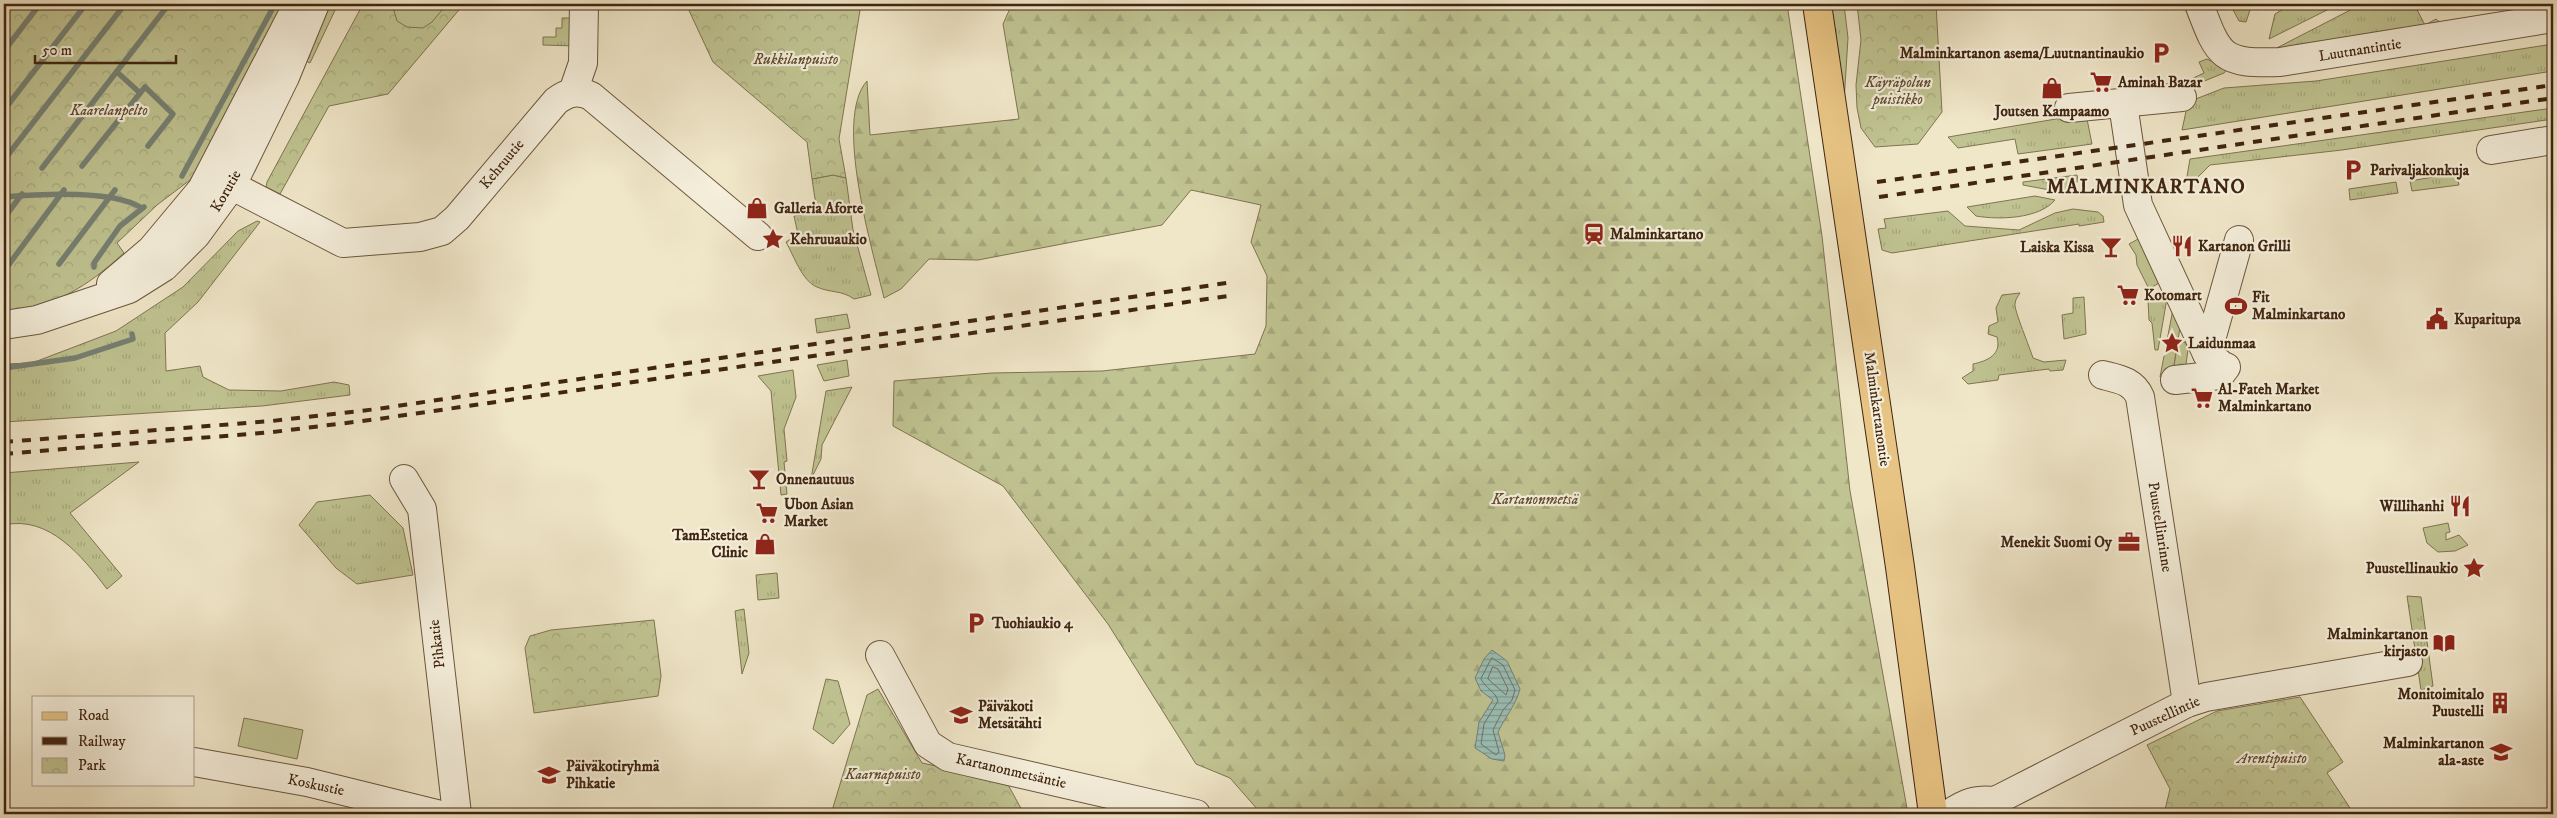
<svg xmlns="http://www.w3.org/2000/svg" width="2557" height="818" font-family="'IM FELL DW Pica',serif">
  <style>
    .grass { fill: url(#grass-tufts); stroke: #807451 }
    .forest { fill: url(#forest-firs); stroke: #807451 }
    .park { fill: url(#park-crowns); stroke: #807451 }
    .garden { fill: #c0c492; stroke: #807451 }
    .water { fill: url(#water-rules); stroke: #768174 }
    .lines { fill: none; stroke-linecap: round; stroke-linejoin: round }
    .shore { stroke: #6d7264; stroke-width: 1 }
    .stream { stroke: #768174; stroke-width: 5.5 }
    .minor-casing { stroke: #6c563e; stroke-width: 30 }
    .major-casing { stroke: #402510; stroke-width: 30 }
    .minor { stroke: #f5efdc; stroke-width: 28 }
    .major { stroke: #e8c484; stroke-width: 28 }
    .rail { stroke: #402510; stroke-width: 4; stroke-dasharray: 9 9; stroke-linecap: butt }
    .labels { text-anchor: middle; dominant-baseline: central; stroke-width: 4.5; stroke-linejoin: round; paint-order: stroke }
    .street-label { font-size: 15px; fill: #402510; stroke: #f5efdc }
    .poi-label { font-size: 15px; font-weight: bold; fill: #402510; stroke: #f5efdc; text-anchor: start }
    .park-label { font-size: 15px; font-style: italic; fill: #604d30; stroke: #f5efdc }
    .district-label { font-size: 20px; font-weight: bold; letter-spacing: 1px; fill: #402510; stroke: #f5efdc }
  </style>
  <defs>
    <pattern id="grass-tufts" width="24" height="20" patternUnits="userSpaceOnUse" patternTransform="scale(1.25)"><rect width="24" height="20" fill="#c0c492"/><path d="M3 7l-1-3M5 7V3M7 7l1-3M15 17l-1-3M17 17v-4M19 17l1-3" fill="none" stroke="#a6a87d"/></pattern>
    <pattern id="forest-firs" width="22" height="20" patternUnits="userSpaceOnUse" patternTransform="scale(1.25)"><rect width="22" height="20" fill="#c0c492"/><path d="M5 1l3.5 6h-7zM16 11l3.5 6h-7z" fill="#a6a87d"/></pattern>
    <pattern id="park-crowns" width="20" height="18" patternUnits="userSpaceOnUse" patternTransform="scale(1.25)"><rect width="20" height="18" fill="#c0c492"/><path d="M2 6a3 3 0 1 1 6 0M12 15a3 3 0 1 1 6 0" fill="none" stroke="#a6a87d"/></pattern>
    <pattern id="water-rules" width="6" height="5" patternUnits="userSpaceOnUse" patternTransform="scale(1.25)"><rect width="6" height="5" fill="#9abfb7"/><path d="M0 2.5h6" fill="none" stroke="#7f9b93"/></pattern>
  </defs>
  <rect width="100%" height="100%" fill="#f0e7c9"/>
  <filter id="stains"><feTurbulence type="fractalNoise" baseFrequency=".004" numOctaves="4"/><feColorMatrix values="0 0 0 0 .2 0 0 0 0 .09 0 0 0 0 .02 0 0 0 .5 -.17"/></filter>
  <radialGradient id="worn" r=".72"><stop offset=".6" stop-color="#630" stop-opacity="0"/><stop offset="1" stop-color="#630" stop-opacity=".3"/></radialGradient>
  <g class="grass">
    <path d="M324,4H338L310,63L302,59Z"/>
    <path d="M1830,4H1844L1848,38L1844,102Z"/>
    <path d="M2230,4H2252L2246,22L2239,21Z"/>
    <path d="M2292,4H2339L2269,39L2275,14Z"/>
    <path d="M2362,4H2414L2425,25L2436,19L2441,23L2267,53Z"/>
    <path d="M562,18H577L576,46L543,45V37H556V28H562Z"/>
    <path d="M2553,44V71L2182,130L2188,102L2224,88L2316,81Z"/>
    <path d="M2207,59L2227,69L2224,73L2175,93L2134,91L2132,82L2174,87L2204,73L2199,62Z"/>
    <path d="M2553,108V119L2342,150L2210,165L2192,183L2186,182L2190,159Z"/>
    <path d="M2086,114L2092,144L2018,154L2015,139L1958,148L1948,137Z"/>
    <path d="M2456,173L2459,185L2412,191L2410,181Z"/>
    <path d="M833,175L846,178L853,230L871,295L854,299C842,290 830,293 817,287C802,281 794,256 786,242L798,234L794,216L817,212L812,179Z"/>
    <path d="M2077,175L2078,180L2072,191H2055L2023,185V182Z"/>
    <path d="M2396,182L2398,193L2350,200L2349,189Z"/>
    <path d="M2035,196L2055,200C2039,219 1999,220 1976,216L1967,207Z"/>
    <path d="M2073,209L2098,212L2103,216L2104,222L2079,226V224L1892,253L1882,250L1878,229L1886,228L1884,219L1948,211L1965,226L2019,230L2055,213Z"/>
    <path d="M257,221L260,222L198,302L165,333L166,371L200,366L203,377L229,390L281,391L334,382L349,385L350,395L262,406L4,422V364L32,363L116,331L183,287L238,231Z"/>
    <path d="M2020,293C2018,296 2015,300 2015,304C2014,310 2030,348 2033,358L2044,362L2066,360L2063,370L2050,371L2049,369L1999,375L1998,380L1968,384L1962,378L1973,371V364C1987,361 2002,355 1997,337L1988,334L1989,326L1998,322L1996,308L2002,295Z"/>
    <path d="M2084,297L2086,334L2064,339L2062,315L2073,313V298Z"/>
    <path d="M2161,297L2166,301V304L2158,350H2155L2152,323L2149,320L2148,299Z"/>
    <path d="M847,314L850,328L817,333L815,319Z"/>
    <path d="M847,360L849,376L824,381L817,365Z"/>
    <path d="M793,370L796,397L784,429L787,461L784,462L787,494L781,495L771,391L758,376Z"/>
    <path d="M852,387L822,445L821,459L811,479L826,391Z"/>
    <path d="M139,462L70,513L122,576L107,589C82,556 49,515 4,525V473Z"/>
    <path d="M370,495L403,528L413,575L357,584L336,568L299,525L317,502Z"/>
    <path d="M777,573L779,598L758,600L756,575Z"/>
    <path d="M2407,596L2421,597L2433,686L2421,690Z"/>
    <path d="M744,609L749,653L742,674L735,611Z"/>
  </g>
  <path class="forest" d="M1012,4H1787L1822,236L1850,491L1908,814H1253L1258,810L1230,778L1196,764L1108,624L1003,486L893,426L894,381L992,373L1102,371L1255,354L1266,326L1267,276L1251,242L1261,205L1191,190L1162,225L978,260L929,259L901,289L884,298C873,251 833,119 867,81L870,135L1019,119L1003,24Z"/>
  <g class="park">
    <path d="M4,4H283L194,177L157,205L117,243L124,253C83,290 58,304 4,313Z"/>
    <path d="M363,4H464L388,94L329,106L280,194L266,187L267,182Z"/>
    <path d="M686,4H861L839,139L846,178L833,175L812,179L807,142L713,62Z"/>
    <path d="M1857,4H1936L1942,112L1918,144L1875,147L1861,128L1857,108L1856,85L1861,40Z"/>
    <path d="M2178,341L2189,343L2185,371H2173Z"/>
    <path d="M654,620L661,676L658,696L534,713L525,648L530,636L551,630Z"/>
    <path d="M826,679L838,681L850,724L833,744L813,729Z"/>
    <path d="M878,689L922,763L1006,781L1024,814H831L867,695Z"/>
    <path d="M2300,697L2343,762L2327,773L2354,814H2164L2170,789L2147,745L2217,711Z"/>
  </g>
  <g class="garden">
    <path d="M392,4H447L432,22L423,28L407,27L397,21Z"/>
    <path d="M2140,238L2157,265L2159,283L2149,289L2137,265L2136,255L2129,244Z"/>
    <path d="M2173,309L2182,315L2173,371L2160,377Z"/>
    <path d="M2448,523L2450,532L2446,533V540L2459,535L2468,545L2455,551L2438,552L2427,543L2423,528Z"/>
    <path d="M244,718L303,730L297,759L238,746Z"/>
  </g>
  <path class="water" d="M1492,650L1507,661L1520,689C1516,705 1505,717 1498,732L1505,755L1504,761L1492,759L1475,748L1479,722L1493,700L1481,691L1475,678L1484,659Z"/>
  <g class="lines">
    <g class="shore">
      <path d="M1492,658L1503,665L1515,690L1512,700L1503,710L1493,730L1499,752L1496,755L1481,744L1484,724L1498,701C1496,692 1485,688 1481,679Z"/>
      <path d="M1493,667L1498,669L1508,689L1506,695L1488,679Z"/>
    </g>
    <g class="stream">
      <path d="M4,51L40,4"/>
      <path d="M117,72L140,93"/>
      <path d="M4,110L86,4"/>
      <path d="M4,160L125,4"/>
      <path d="M82,166L145,87L173,114L148,146"/>
      <path d="M42,168L169,4"/>
      <path d="M182,176L275,4"/>
      <path d="M4,197C39,194 112,189 142,208"/>
      <path d="M4,218L22,194"/>
      <path d="M59,264L115,190"/>
      <path d="M94,267V263L120,226L144,207"/>
      <path d="M4,271L64,190"/>
      <path d="M4,368L75,358L133,339L132,334"/>
    </g>
    <g class="minor-casing">
      <g id="minor">
        <path d="M2199,4C2219,57 2221,64 2280,62L2553,18"/>
        <path d="M573,92L583,63L584,4"/>
        <path d="M2123,104L2138,205L2207,354L2218,362"/>
        <path d="M2069,108L2182,97"/>
        <path d="M2491,150L2553,140"/>
        <path d="M211,175L343,243L420,237L442,231L457,218L556,101C568,92 577,90 591,96L758,236"/>
        <path d="M111,284L151,250L202,189L298,4"/>
        <path d="M4,325L37,320L129,289L164,267L196,235L231,187L285,77L315,4"/>
        <path d="M2207,354L2239,240"/>
        <path d="M2103,375C2119,379 2133,381 2140,397L2187,703"/>
        <path d="M2175,380L2220,375L2226,367"/>
        <path d="M404,479L422,509L457,814"/>
        <path d="M880,655L928,744L948,757L1196,814"/>
        <path d="M194,762L307,782L437,814"/>
        <path d="M1949,814C1965,803 1975,799 1995,801L2187,703L2206,697L2408,662"/>
      </g>
    </g>
    <g class="major-casing">
      <path id="major" d="M1817,4L1900,567L1933,814"/>
    </g>
    <use href="#minor" class="minor"/>
    <use href="#major" class="major"/>
    <g class="rail">
      <path d="M1877,182L2553,85"/>
      <path d="M1879,197L2553,98"/>
      <path d="M4,442L272,421L377,409L1233,282"/>
      <path d="M4,454L273,432L378,419L1235,295"/>
    </g>
  </g>
  <defs>
    <g id="parking-bare" transform="scale(1.725)"><path d="M-3.5-5.5H1a3.5 3.5 0 0 1 0 7H-1V5.5H-3.5ZM-1-3.4V-.6H.8a1.4 1.4 0 0 0 0-2.8Z" fill="#8f2418" stroke="#f5efdc" stroke-width="2.5" paint-order="stroke"/></g>
    <g id="supermarket-bare" transform="scale(1.725)"><path d="M-6-5.5h2.5l.6 2H6L4.5 2H-2.5L-4.4-4H-6ZM-1.5 3.2a1.3 1.3 0 1 0 .1 0ZM3 3.2a1.3 1.3 0 1 0 .1 0Z" fill="#8f2418" stroke="#f5efdc" stroke-width="2.5" paint-order="stroke"/></g>
    <g id="shop-bare" transform="scale(1.725)"><path d="M-5-2.5h2.3a2.7 3.5 0 0 1 5.4 0H5L5.5 6h-11ZM-1.5-2.5h3a1.5 2.3 0 0 0-3 0Z" fill="#8f2418" stroke="#f5efdc" stroke-width="2.5" paint-order="stroke"/></g>
    <g id="station-bare" transform="scale(1.725)"><path d="M-3-6H3Q5-6 5-4V2Q5 4 3 4L4.5 6H3L1.5 4h-3L-3 6H-4.5L-3 4Q-5 4-5 2V-4Q-5-6-3-6ZM-3.5-4v3h7v-3ZM-3.5 1v1.5H-2V1ZM2 1v1.5H3.5V1Z" fill="#8f2418" stroke="#f5efdc" stroke-width="2.5" paint-order="stroke"/></g>
    <g id="sight-bare" transform="scale(1.725)"><path d="M0-6L1.8-2.2L6-1.7L2.9 1.2L3.7 5.4L0 3.3L-3.7 5.4L-2.9 1.2L-6-1.7L-1.8-2.2Z" fill="#8f2418" stroke="#f5efdc" stroke-width="2.5" paint-order="stroke"/></g>
    <g id="restaurant-bare" transform="scale(1.725)"><path d="M-5-6h1v4h1v-4h1v4h1v-4h1v5L-1.5 .5V6h-2V.5L-5-1ZM5-6V6H3V1.5H1.5Q1.5-4 5-6Z" fill="#8f2418" stroke="#f5efdc" stroke-width="2.5" paint-order="stroke"/></g>
    <g id="bar-bare" transform="scale(1.725)"><path d="M-6-5H6L.8 .8V4.5H3.5V6h-7V4.5H-.8V.8Z" fill="#8f2418" stroke="#f5efdc" stroke-width="2.5" paint-order="stroke"/></g>
    <g id="stadium-bare" transform="scale(1.725)"><path d="M0-5a6.5 5 0 1 0 0 10a6.5 5 0 1 0 0-10ZM-3.5-1.8h7v3.6h-7Z" fill="#8f2418" stroke="#f5efdc" stroke-width="2.5" paint-order="stroke"/></g>
    <g id="civic-bare" transform="scale(1.725)"><path d="M-.6-6.5H3V-4.5H.6V-3L4-1V1h2V6H-6V1h2V-1L-.6-3ZM-1.2 2.5V6h2.4V2.5Z" fill="#8f2418" stroke="#f5efdc" stroke-width="2.5" paint-order="stroke"/></g>
    <g id="office-bare" transform="scale(1.725)"><path d="M-6-3h4V-5.5h4V-3h4V5H-6ZM-1-4.5V-3h2v-1.5ZM-6 0V1H6V0Z" fill="#8f2418" stroke="#f5efdc" stroke-width="2.5" paint-order="stroke"/></g>
    <g id="library-bare" transform="scale(1.725)"><path d="M-6-4Q-3-5.5-.7-3.5V5Q-3 3-6 4ZM6-4Q3-5.5 .7-3.5V5Q3 3 6 4Z" fill="#8f2418" stroke="#f5efdc" stroke-width="2.5" paint-order="stroke"/></g>
    <g id="building-bare" transform="scale(1.725)"><path d="M-4-6H4V6H1V3H-1V6H-4ZM-2.5-4.3h1.7v1.8h-1.7ZM.8-4.3h1.7v1.8H.8ZM-2.5-1h1.7V.8h-1.7ZM.8-1h1.7V.8H.8Z" fill="#8f2418" stroke="#f5efdc" stroke-width="2.5" paint-order="stroke"/></g>
    <g id="school-bare" transform="scale(1.725)"><path d="M0-5L7-2L0 1L-7-2ZM-4 1L0 2.5L4 1V4Q0 6-4 4Z" fill="#8f2418" stroke="#f5efdc" stroke-width="2.5" paint-order="stroke"/></g>
  </defs>
  <g fill-rule="evenodd">
    <use href="#parking-bare" x="2161" y="53"/>
    <use href="#supermarket-bare" x="2101" y="82"/>
    <use href="#shop-bare" x="2052" y="88"/>
    <use href="#parking-bare" x="2353" y="170"/>
    <use href="#shop-bare" x="757" y="208"/>
    <use href="#station-bare" x="1594" y="234"/>
    <use href="#sight-bare" x="773" y="239"/>
    <use href="#restaurant-bare" x="2182" y="246"/>
    <use href="#bar-bare" x="2111" y="247"/>
    <use href="#supermarket-bare" x="2128" y="295"/>
    <use href="#stadium-bare" x="2236" y="306"/>
    <use href="#civic-bare" x="2437" y="319"/>
    <use href="#sight-bare" x="2172" y="343"/>
    <use href="#supermarket-bare" x="2202" y="398"/>
    <use href="#bar-bare" x="759" y="479"/>
    <use href="#restaurant-bare" x="2460" y="506"/>
    <use href="#supermarket-bare" x="767" y="513"/>
    <use href="#office-bare" x="2129" y="542"/>
    <use href="#shop-bare" x="765" y="544"/>
    <use href="#sight-bare" x="2474" y="568"/>
    <use href="#parking-bare" x="976" y="623"/>
    <use href="#library-bare" x="2444" y="643"/>
    <use href="#building-bare" x="2500" y="703"/>
    <use href="#school-bare" x="961" y="715"/>
    <use href="#school-bare" x="2501" y="752"/>
    <use href="#school-bare" x="549" y="775"/>
  </g>
  <g class="labels">
    <g class="street-label">
      <text transform="translate(2360 50) rotate(-9)">Luutnantintie</text>
      <text transform="translate(502 164) rotate(-50)">Kehruutie</text>
      <text transform="translate(226 191) rotate(-60)">Korutie</text>
      <text transform="translate(1877 409) rotate(82)">Malminkartanontie</text>
      <text transform="translate(2160 527) rotate(81)">Puustellinrinne</text>
      <text transform="translate(437 644) rotate(-97)">Pihkatie</text>
      <text transform="translate(2165 716) rotate(-25)">Puustellintie</text>
      <text transform="translate(1011 771) rotate(13)">Kartanonmetsäntie</text>
      <text transform="translate(316 785) rotate(12)">Koskustie</text>
    </g>
    <g class="poi-label">
      <text x="2144" y="53" text-anchor="end">Malminkartanon asema/Luutnantinaukio</text>
      <text x="2118" y="82">Aminah Bazar</text>
      <text x="2052" y="111" text-anchor="middle">Joutsen Kampaamo</text>
      <text x="2370" y="170">Parivaljakonkuja</text>
      <text x="774" y="208">Galleria Aforte</text>
      <text x="1610" y="234">Malminkartano</text>
      <text x="790" y="239">Kehruuaukio</text>
      <text x="2198" y="246">Kartanon Grilli</text>
      <text x="2094" y="247" text-anchor="end">Laiska Kissa</text>
      <text x="2144" y="295">Kotomart</text>
      <text x="2252" y="297">Fit<tspan x="2252" dy="17">Malminkartano</tspan></text>
      <text x="2454" y="319">Kuparitupa</text>
      <text x="2188" y="343">Laidunmaa</text>
      <text x="2218" y="389">Al-Fateh Market<tspan x="2218" dy="17">Malminkartano</tspan></text>
      <text x="776" y="479">Onnenautuus</text>
      <text x="784" y="504">Ubon Asian<tspan x="784" dy="17">Market</tspan></text>
      <text x="2444" y="506" text-anchor="end">Willihanhi</text>
      <text x="748" y="535" text-anchor="end">TamEstetica<tspan x="748" dy="17">Clinic</tspan></text>
      <text x="2112" y="542" text-anchor="end">Menekit Suomi Oy</text>
      <text x="2458" y="568" text-anchor="end">Puustellinaukio</text>
      <text x="992" y="623">Tuohiaukio 4</text>
      <text x="2428" y="634" text-anchor="end">Malminkartanon<tspan x="2428" dy="17">kirjasto</tspan></text>
      <text x="2484" y="694" text-anchor="end">Monitoimitalo<tspan x="2484" dy="17">Puustelli</tspan></text>
      <text x="978" y="706">Päiväkoti<tspan x="978" dy="17">Metsätähti</tspan></text>
      <text x="2484" y="743" text-anchor="end">Malminkartanon<tspan x="2484" dy="17">ala-aste</tspan></text>
      <text x="566" y="766">Päiväkotiryhmä<tspan x="566" dy="17">Pihkatie</tspan></text>
    </g>
    <g class="park-label">
      <text x="796" y="59">Rukkilanpuisto</text>
      <text x="1898" y="82">Käyräpolun<tspan x="1898" dy="17">puistikko</tspan></text>
      <text x="109" y="110">Kaarelanpelto</text>
      <text x="1535" y="499">Kartanonmetsä</text>
      <text x="2272" y="758">Arentipuisto</text>
      <text x="883" y="774">Kaarnapuisto</text>
    </g>
    <g class="district-label">
      <text x="2146" y="187">MALMINKARTANO</text>
    </g>
  </g>
  <rect width="2557" height="818" fill="none" stroke="#f0e7c9" stroke-width="20"/>
  <rect x="5" y="5" width="2547" height="808" fill="none" stroke="#402510" stroke-width="2.5"/>
  <rect x="10" y="10" width="2537" height="798" fill="none" stroke="#402510"/>
  <rect x="32" y="696" width="162" height="90" fill="#f5efdc" stroke="#ad9e8a"/>
  <rect x="42" y="712" width="25" height="8" fill="#e8c484" stroke="#ad9e8a"/>
  <text x="78" y="720" font-size="15" fill="#402510">Road</text>
  <rect x="42" y="737" width="25" height="8" fill="#402510" stroke="#ad9e8a"/>
  <text x="78" y="746" font-size="15" fill="#402510">Railway</text>
  <rect x="42" y="758" width="25" height="15" fill="url(#park-crowns)" stroke="#ad9e8a"/>
  <text x="78" y="770" font-size="15" fill="#402510">Park</text>
  <path d="M35 55v8h141v-8" fill="none" stroke="#402510" stroke-width="2.5"/>
  <text x="42" y="55" font-size="15" fill="#402510" stroke="#f5efdc" stroke-width="4" paint-order="stroke">50 m</text>
  <rect width="100%" height="100%" filter="url(#stains)"/>
  <rect width="100%" height="100%" fill="url(#worn)"/>
</svg>
